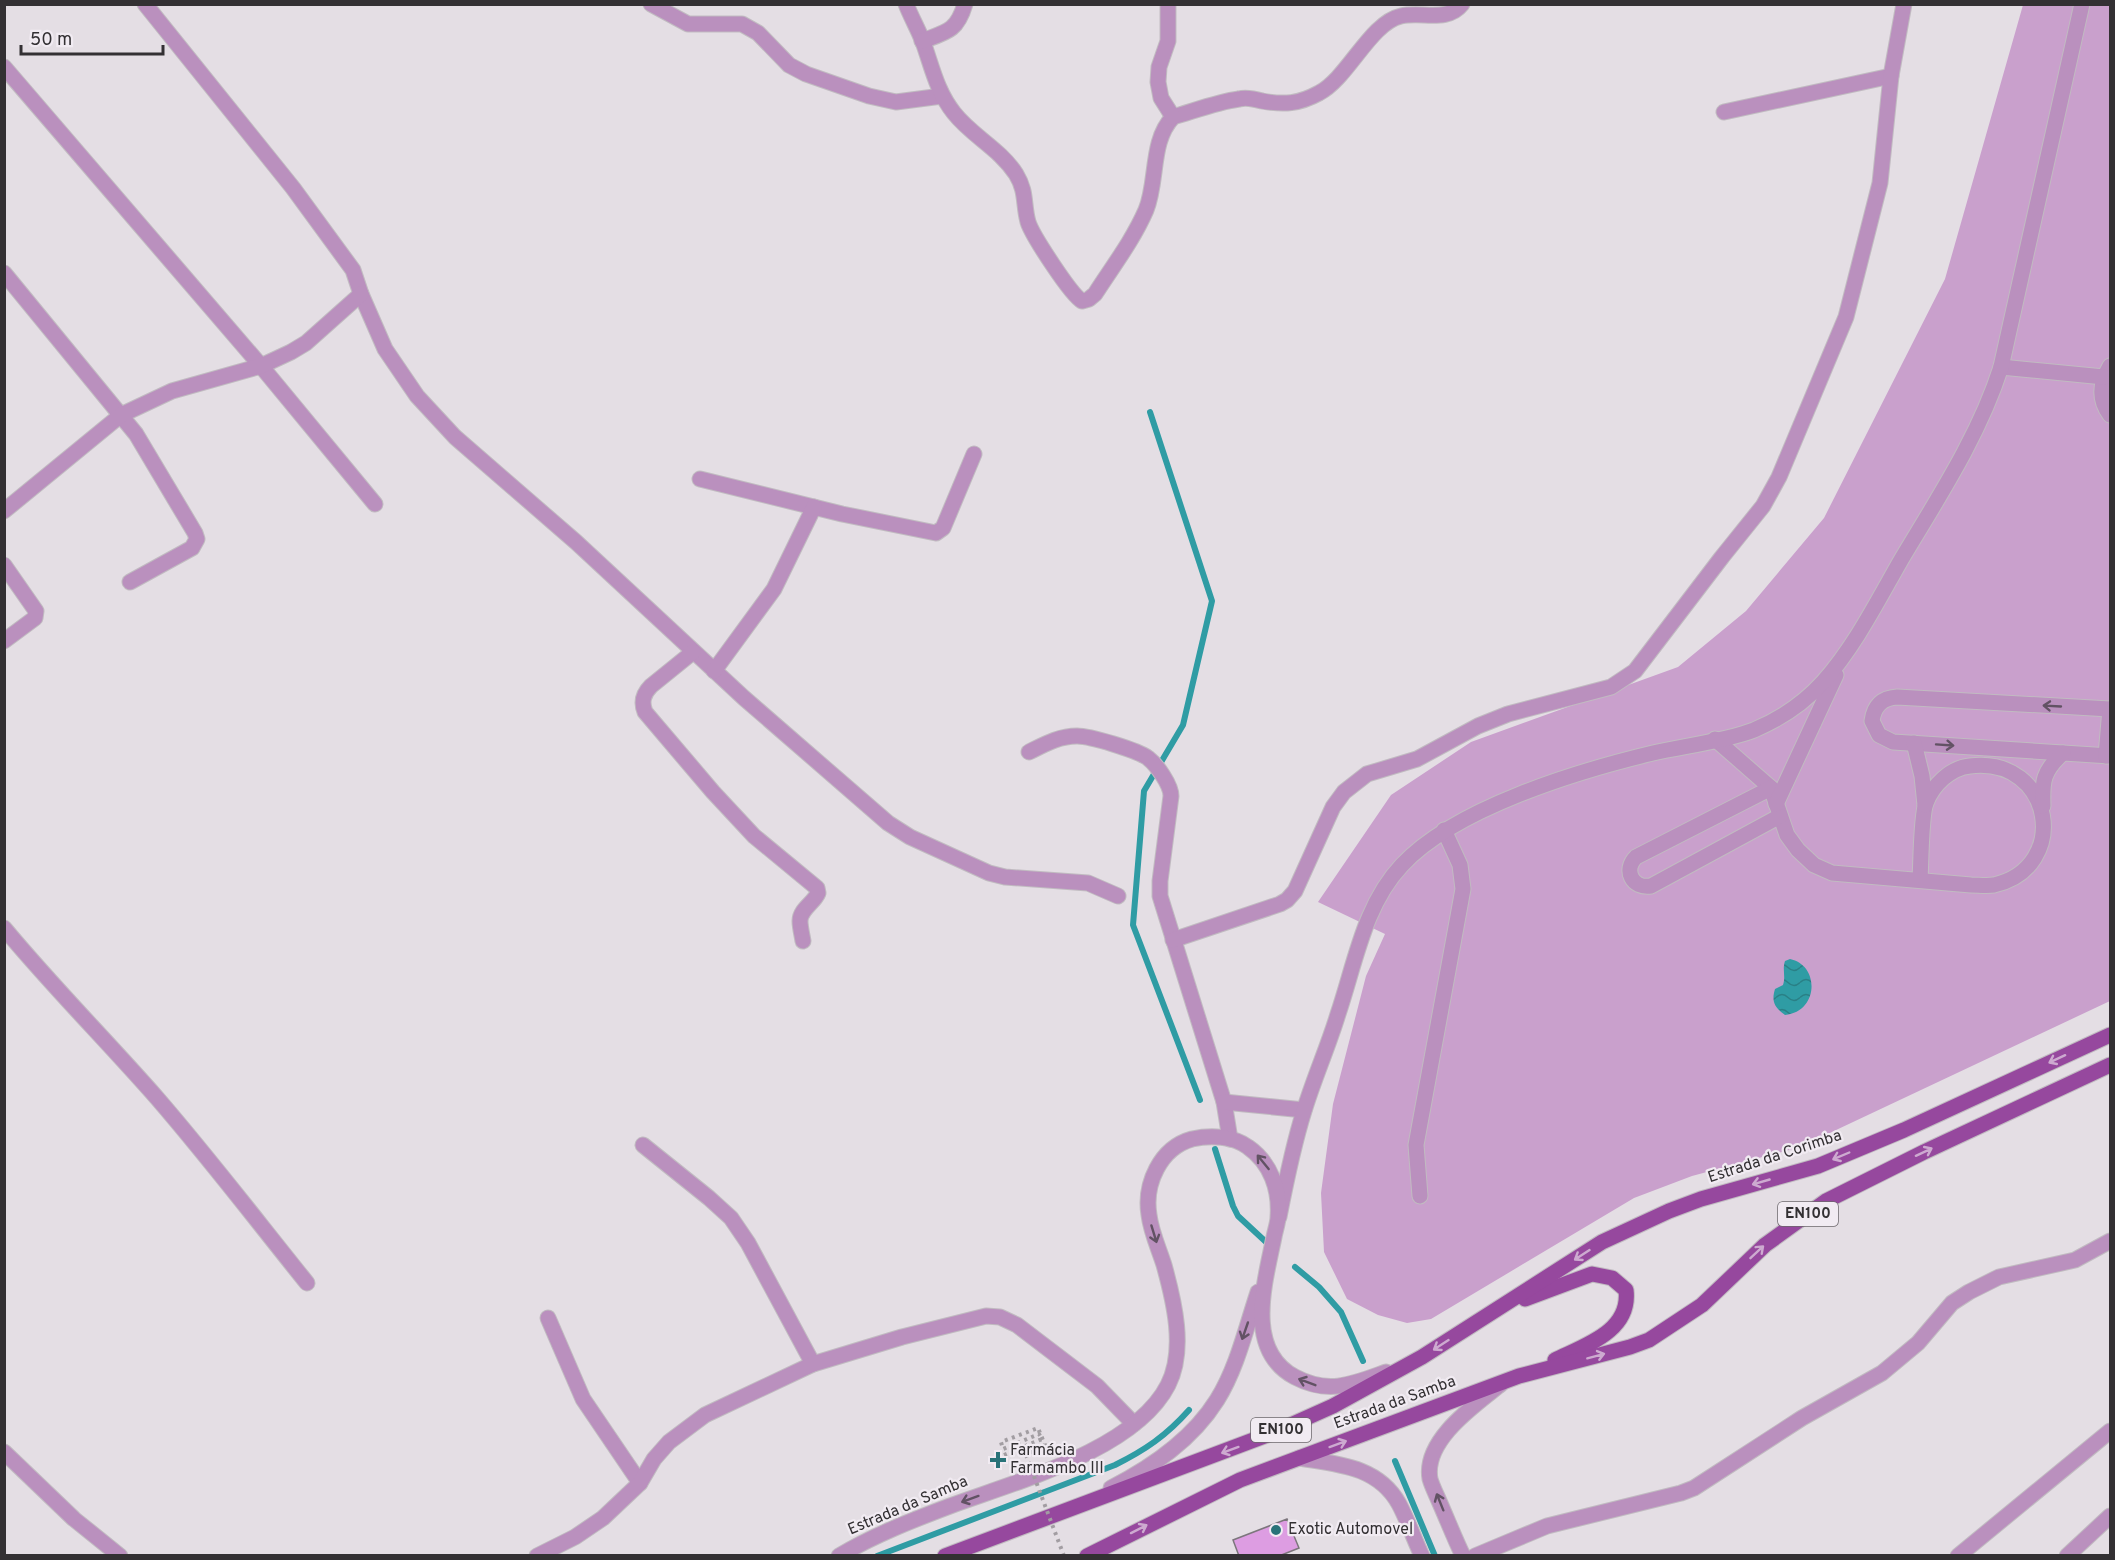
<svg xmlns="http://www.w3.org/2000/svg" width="2115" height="1560" font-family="Overpass,sans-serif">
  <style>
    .grass { fill: #c9a0cc }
    .water { fill: url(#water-waves) }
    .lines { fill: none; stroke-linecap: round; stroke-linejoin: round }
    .stream { stroke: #2f9ca4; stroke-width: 6 }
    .building { fill: #dd9de2; stroke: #7c767c; stroke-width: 1.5 }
    .minor-casing { stroke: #c1bbc1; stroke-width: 17 }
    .major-casing { stroke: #c1bbc1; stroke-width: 17 }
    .path { stroke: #a29da2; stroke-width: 4; stroke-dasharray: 3 4.5; stroke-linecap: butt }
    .minor { stroke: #ba90be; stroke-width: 15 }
    .major { stroke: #96489e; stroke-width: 15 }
    .path-bridge { stroke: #a29da2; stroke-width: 4; stroke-dasharray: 3 4.5; stroke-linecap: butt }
    .oneway { stroke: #625264 }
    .oneway2 { stroke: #cdaad0 }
    .poi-dot { fill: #297379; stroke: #f1ebf2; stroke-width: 2 }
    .labels { text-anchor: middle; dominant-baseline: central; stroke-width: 4.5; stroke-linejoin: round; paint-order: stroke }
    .shield { fill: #f1ebf2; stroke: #6c686c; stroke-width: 1.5 }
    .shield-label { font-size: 15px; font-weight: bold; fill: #333033 }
    .street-label { font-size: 16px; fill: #333033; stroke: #f1ebf2 }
    .poi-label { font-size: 16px; fill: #333033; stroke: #f1ebf2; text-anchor: start }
  </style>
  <defs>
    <pattern id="water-waves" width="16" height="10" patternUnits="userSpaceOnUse" patternTransform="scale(1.5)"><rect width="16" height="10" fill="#2f9ca4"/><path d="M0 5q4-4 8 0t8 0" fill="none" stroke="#298086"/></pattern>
  </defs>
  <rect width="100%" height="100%" fill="#e4dee4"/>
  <path class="grass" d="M2023,5H2110V1001L1800,1147L1692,1176L1634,1198L1431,1319L1407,1323L1378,1315L1347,1299L1324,1252L1321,1193L1333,1104L1366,976L1385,934L1318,902L1391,795L1471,742L1678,667L1746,611L1824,518L1945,279Z"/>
  <path class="water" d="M1790,959C1820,965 1819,1012 1785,1015C1775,1008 1771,1002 1775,989L1783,985C1786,976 1782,970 1785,961Z"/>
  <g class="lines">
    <g class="stream">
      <path d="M1150,412L1212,601L1183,725L1144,791L1133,925L1200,1100"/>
      <path d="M1215,1149L1233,1206L1238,1216L1266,1242"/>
      <path d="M1295,1267L1319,1287L1341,1312L1363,1361"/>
      <path d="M1395,1461L1435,1556"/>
      <path d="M877,1556L1115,1465C1145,1450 1166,1436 1189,1410"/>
    </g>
  </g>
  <path class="building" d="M1287,1519L1299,1548L1279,1556H1239L1233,1540Z"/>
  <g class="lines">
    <g class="minor-casing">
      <g id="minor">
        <path d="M145,4L293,188L353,270L361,294L385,349L417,396L455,437L576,542L744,698L888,823L910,837L989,873L1005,877L1088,883L1118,896"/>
        <path d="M651,4L688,24H742L758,33L789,65L806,74L869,96L896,102L942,96"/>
        <path d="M906,4C911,17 918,29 923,42C932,67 937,92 954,113C972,136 1000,149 1016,174C1027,192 1023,204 1028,222C1032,235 1071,295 1082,301L1089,299L1095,294C1113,266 1133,240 1146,210C1158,181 1150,141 1173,117C1194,111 1217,102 1239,99C1246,97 1255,99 1262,101C1284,105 1299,104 1319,93C1348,78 1370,23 1401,16C1422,11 1447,23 1462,4"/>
        <path d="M1168,4V41L1159,67L1158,82L1161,98L1173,117"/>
        <path d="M922,41C947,32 957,31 965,4"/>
        <path d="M4,67L261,366L375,504"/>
        <path d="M1724,112L1891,76"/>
        <path d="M4,273L136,434L195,533L197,539L192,548L130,582"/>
        <path d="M2110,366C2100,383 2098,399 2110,415"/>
        <path d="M2001,367L2104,377"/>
        <path d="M700,479L842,514L936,533L943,528L974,454"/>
        <path d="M4,511L121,415L172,391L261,366L291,352L306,343L361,294"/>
        <path d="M4,565L36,611L35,618L4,641"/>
        <path d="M693,652L651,686C643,694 641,702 645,712L713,792L754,836L817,888L818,893C814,903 800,909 800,921C800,927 802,935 803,941"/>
        <path d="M714,671L774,589L814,507"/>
        <path d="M2110,709L1897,697C1882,698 1874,706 1872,721L1879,735L1893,742L2110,756"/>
        <path d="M1715,739L1771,788L1787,835L1798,850L1814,865L1832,873L1971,885C1978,885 1987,886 1994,885C2071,868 2054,756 1970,766C1950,768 1933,785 1926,803C1921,816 1921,864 1920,880"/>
        <path d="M1914,743L1922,776L1925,805"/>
        <path d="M1029,752C1045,744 1059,736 1077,736C1090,736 1137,750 1148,758C1157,765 1171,785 1171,796L1160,881V896L1224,1102L1230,1139"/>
        <path d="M2106,756L2110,709"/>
        <path d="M1771,788L1636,857C1623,870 1632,889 1651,886L1780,816"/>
        <path d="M1776,804L1836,675"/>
        <path d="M2043,806C2042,781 2043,771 2063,753"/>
        <path d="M4,928C53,987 107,1041 157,1098C209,1158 257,1221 307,1283"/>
        <path d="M1173,940L1280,904L1287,900L1295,891L1333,807L1344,792L1367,774L1417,759L1478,726L1508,714L1611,687L1635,671L1722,557L1763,506L1779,477L1846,317L1880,183L1891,76L1904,4"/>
        <path d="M1224,1102L1304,1110"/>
        <path d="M643,1145L709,1198L731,1218L748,1243L813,1364"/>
        <path d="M1420,1196L1416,1145L1463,889L1460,865L1444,830"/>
        <path d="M1279,1217C1286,1181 1293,1146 1304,1111C1314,1078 1328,1047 1338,1014C1355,964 1364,905 1402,865C1455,808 1578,771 1653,753C1684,746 1726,741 1754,730C1780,719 1804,703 1823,682C1855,646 1877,602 1901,560C1938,498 1979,436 2001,367L2082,4"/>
        <path d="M548,1318L583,1399L640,1483"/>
        <path d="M4,1452L74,1519L120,1556"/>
        <path d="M1299,1458C1337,1464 1378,1466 1399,1504C1408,1521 1414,1539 1422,1556"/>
        <path d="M1111,1488C1152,1467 1192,1440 1217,1400C1237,1368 1246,1328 1258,1292"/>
        <path d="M537,1556L575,1537L603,1518L640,1483L654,1459L669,1442L705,1415L813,1364L902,1337L986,1316L1000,1317L1017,1325L1097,1386L1134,1424"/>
        <path d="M839,1556C874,1535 913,1520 950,1506C1015,1482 1135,1450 1168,1385C1186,1350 1174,1301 1164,1265C1159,1249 1151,1232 1149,1215C1144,1184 1160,1148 1192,1139C1211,1135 1233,1136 1248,1147C1271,1163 1280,1190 1278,1217C1278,1223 1275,1231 1274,1237C1265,1282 1244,1350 1295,1377C1329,1395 1353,1384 1386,1372"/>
        <path d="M1463,1556C1454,1537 1447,1519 1439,1501C1436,1494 1432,1486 1430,1479C1423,1440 1475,1405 1501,1384"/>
        <path d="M1475,1556L1547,1526L1681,1493L1694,1488L1802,1418L1882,1373L1918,1343L1952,1303L1969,1292L1999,1277L2075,1260L2110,1241"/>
        <path d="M1958,1556L2110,1431"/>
        <path d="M2067,1556L2110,1516"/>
      </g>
    </g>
    <g class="major-casing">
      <g id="major">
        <path d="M1525,1299L1592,1274L1612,1278L1626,1290C1631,1331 1586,1345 1555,1360"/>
        <path d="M945,1556L1275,1432L1333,1406L1422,1357L1602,1242L1669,1211L1701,1199L1818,1166L1904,1130L2110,1035"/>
        <path d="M1087,1556L1240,1480L1519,1376L1630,1347L1649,1340L1702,1305L1765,1245L1826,1201L1924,1152L2110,1065"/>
      </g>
    </g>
    <path class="path" d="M1004,1455L1042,1439L1039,1434L1003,1449L1001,1442L1038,1428L1045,1445L1026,1455"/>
    <use href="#minor" class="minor"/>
    <use href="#major" class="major"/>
    <path class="path-bridge" d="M1026,1455L1064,1556"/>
  </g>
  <defs><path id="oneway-shaft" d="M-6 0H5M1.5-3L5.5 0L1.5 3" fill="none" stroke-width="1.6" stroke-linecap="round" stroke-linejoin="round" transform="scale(1.5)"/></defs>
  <g class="oneway">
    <use href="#oneway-shaft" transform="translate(2052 706) rotate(-177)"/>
    <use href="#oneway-shaft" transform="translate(1945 745) rotate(4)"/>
    <use href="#oneway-shaft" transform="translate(1263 1162) rotate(-129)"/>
    <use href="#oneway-shaft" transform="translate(1154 1234) rotate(73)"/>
    <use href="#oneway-shaft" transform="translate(1245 1331) rotate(109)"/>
    <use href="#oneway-shaft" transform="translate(1307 1382) rotate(-159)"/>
    <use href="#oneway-shaft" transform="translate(970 1499) rotate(160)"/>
    <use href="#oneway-shaft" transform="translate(1440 1502) rotate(-112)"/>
  </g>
  <g class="oneway2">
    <use href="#oneway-shaft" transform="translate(2057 1059) rotate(155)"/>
    <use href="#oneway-shaft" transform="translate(1924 1152) rotate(-25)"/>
    <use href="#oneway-shaft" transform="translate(1841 1156) rotate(157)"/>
    <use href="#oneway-shaft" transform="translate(1761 1182) rotate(164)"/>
    <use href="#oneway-shaft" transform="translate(1757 1252) rotate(-43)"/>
    <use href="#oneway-shaft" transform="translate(1582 1255) rotate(147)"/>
    <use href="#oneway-shaft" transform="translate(1441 1345) rotate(147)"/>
    <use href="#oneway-shaft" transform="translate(1596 1356) rotate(-15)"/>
    <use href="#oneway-shaft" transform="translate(1338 1444) rotate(-20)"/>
    <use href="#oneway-shaft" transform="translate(1230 1450) rotate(160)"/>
    <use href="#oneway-shaft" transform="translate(1139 1529) rotate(-27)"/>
  </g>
  <g class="poi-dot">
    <path d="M995 1451h6v6h6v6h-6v6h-6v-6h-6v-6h6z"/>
    <circle cx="1276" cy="1530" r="6"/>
  </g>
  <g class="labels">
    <g class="shield">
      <rect x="1778" y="1202" width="60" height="24" rx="4.5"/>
      <rect x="1251" y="1418" width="60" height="24" rx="4.5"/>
    </g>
    <g class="shield-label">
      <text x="1808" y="1214">EN100</text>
      <text x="1281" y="1430">EN100</text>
    </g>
    <g class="street-label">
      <text transform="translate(1775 1157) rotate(-18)">Estrada da Corimba</text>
      <text transform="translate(1395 1403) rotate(-20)">Estrada da Samba</text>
      <text transform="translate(908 1506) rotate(-23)">Estrada da Samba</text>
    </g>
    <g class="poi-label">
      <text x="1010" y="1451">Farmácia<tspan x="1010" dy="18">Farmambo III</tspan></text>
      <text x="1288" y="1530">Exotic Automovel</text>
    </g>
  </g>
  <rect width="2115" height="1560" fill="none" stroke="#333033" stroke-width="12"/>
  <path d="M21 45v9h142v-9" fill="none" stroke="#333033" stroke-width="3"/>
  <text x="30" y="45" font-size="18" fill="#333033" stroke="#f1ebf2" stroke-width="4.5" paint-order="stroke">50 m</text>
</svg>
